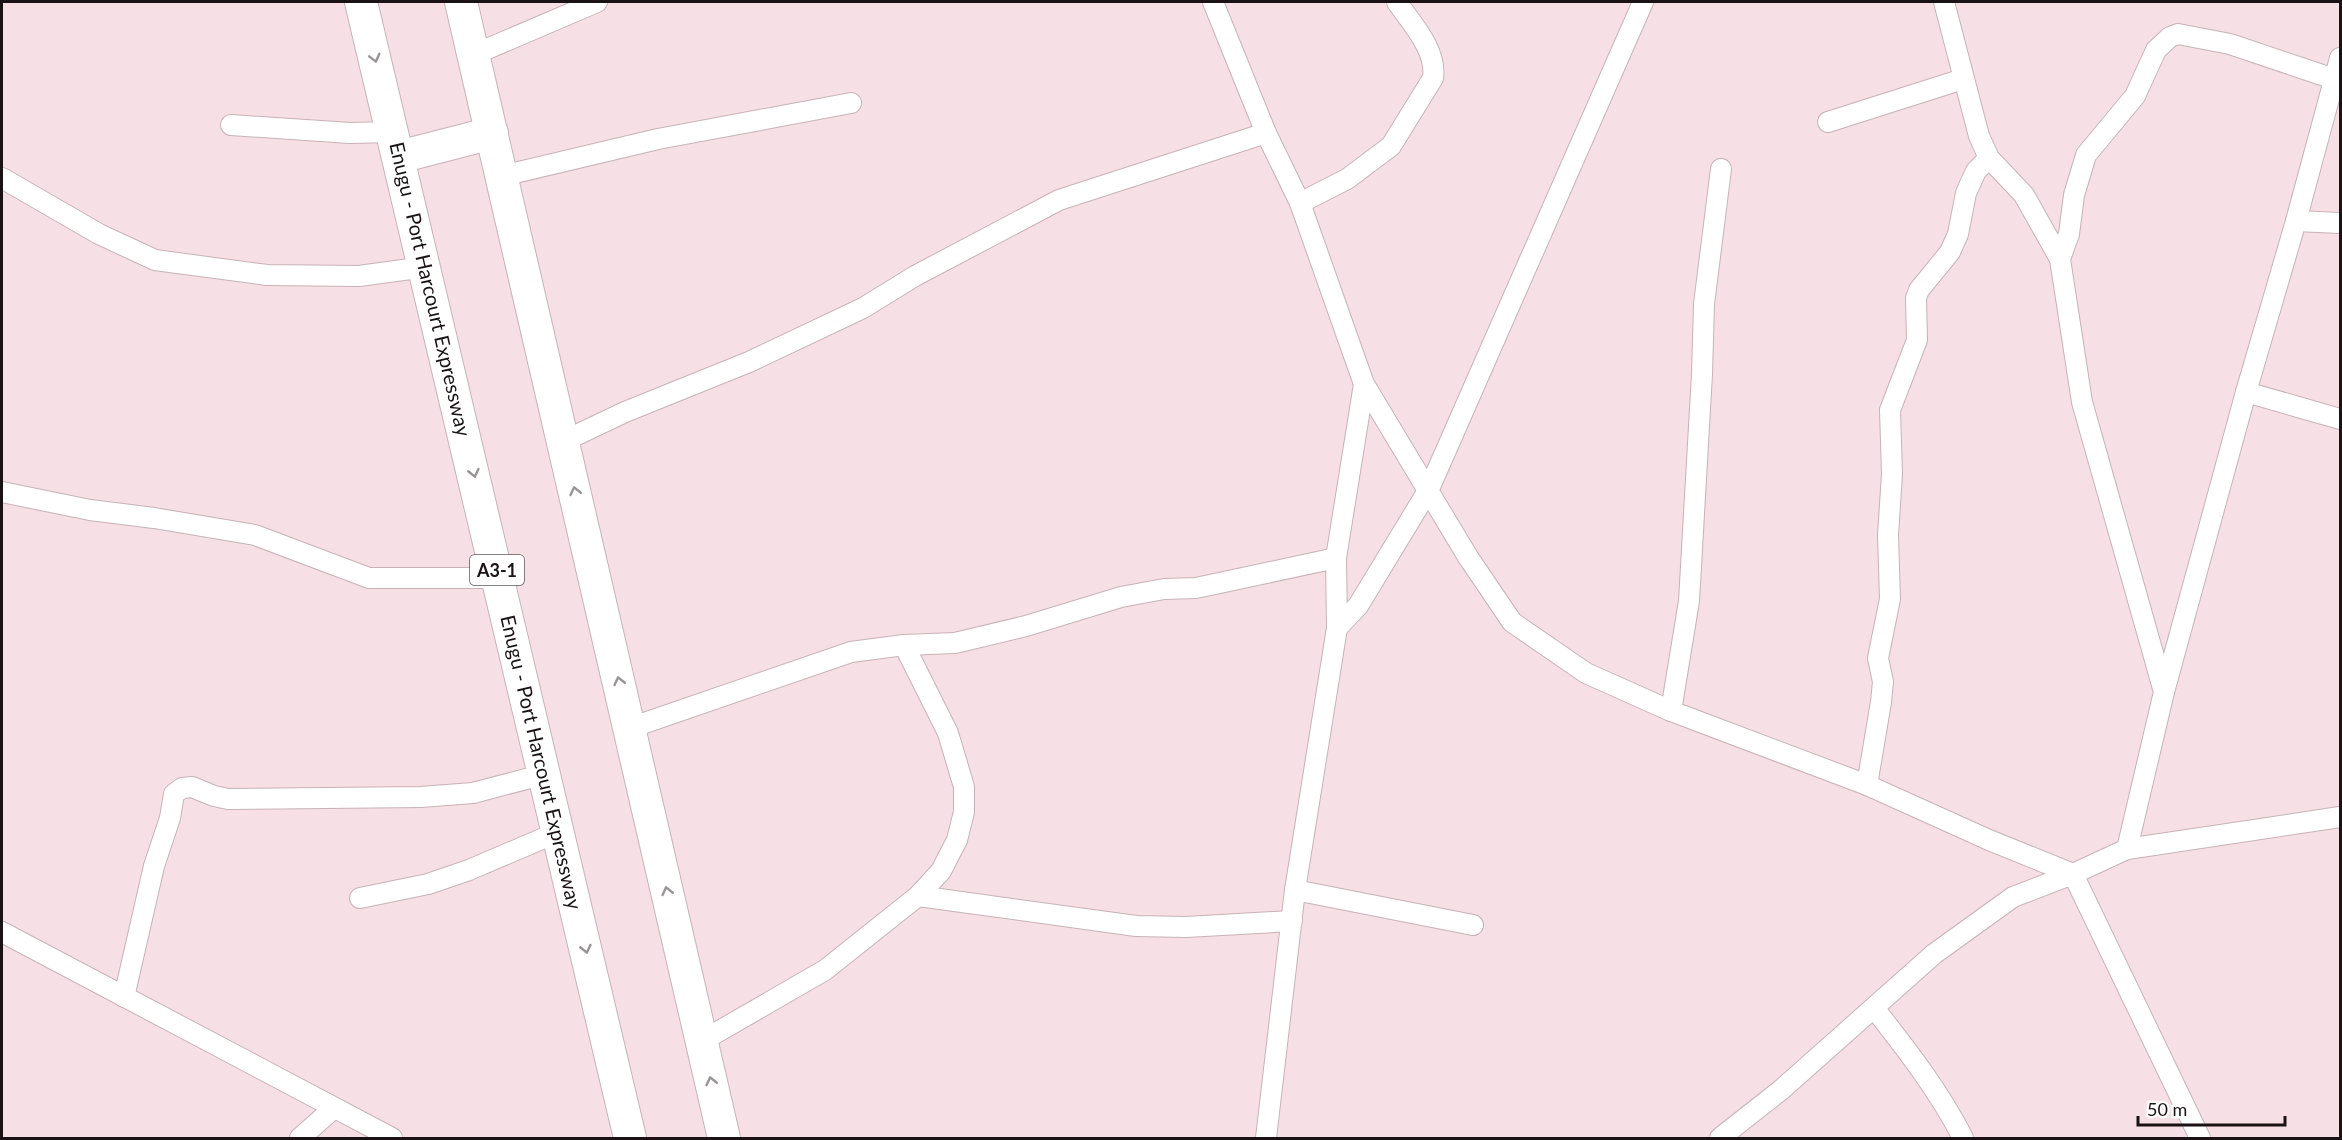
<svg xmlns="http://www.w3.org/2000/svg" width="2342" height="1140" font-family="Lato,sans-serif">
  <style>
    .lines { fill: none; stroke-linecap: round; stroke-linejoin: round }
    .minor-casing { stroke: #c8b2b7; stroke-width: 22 }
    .trunk-casing { stroke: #c8b2b7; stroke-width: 34 }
    .minor { stroke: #fff; stroke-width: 20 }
    .trunk { stroke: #fff; stroke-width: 32 }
    .oneway { stroke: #989495 }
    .labels { text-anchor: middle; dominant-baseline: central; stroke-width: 5; stroke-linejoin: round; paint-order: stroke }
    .shield { fill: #fff; stroke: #5f595a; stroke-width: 1.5 }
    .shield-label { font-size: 18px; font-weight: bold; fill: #1a1214 }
    .street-label { font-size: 20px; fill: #1a1214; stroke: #fff }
  </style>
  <rect width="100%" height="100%" fill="#f6dfe5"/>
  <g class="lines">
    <g class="minor-casing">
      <g id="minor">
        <path d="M1213,2L1266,133L1300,203L1364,384L1468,557L1512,622L1586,673L1671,711L1867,785L1989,840L2073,874L2200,1138"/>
        <path d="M1944,2L1979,136L1989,158L2024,195L2060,259L2082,402L2164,692"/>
        <path d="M473,55L597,2"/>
        <path d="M1828,122L1963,79"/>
        <path d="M231,125L350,133L393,132"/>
        <path d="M502,176L658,139L851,103"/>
        <path d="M2,178L99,234L155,260L267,275L359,276L425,267"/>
        <path d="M1300,203L1347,179L1391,146L1433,78C1437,50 1412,24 1397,2"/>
        <path d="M2296,221L2340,223"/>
        <path d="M2060,259L2069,234L2074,195L2086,155L2135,96L2156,50L2170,37L2178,34L2230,44L2334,79"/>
        <path d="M2246,392L2340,419"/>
        <path d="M564,441L625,412L749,362L863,308L915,276L1059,200L1266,133"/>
        <path d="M2,492L90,510L154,518L255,535L369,578H499"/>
        <path d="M1337,628L1358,606L1429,489L1643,2"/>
        <path d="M1671,711L1689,601L1702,374L1704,304L1721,169"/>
        <path d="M630,728L851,652L904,645L955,643L1026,626L1121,597L1164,589L1196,588L1336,558"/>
        <path d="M1867,785L1881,702L1883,682L1878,658L1890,599L1888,535L1892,474L1890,410L1917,340L1916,298L1919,290L1950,252L1958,234L1966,193L1976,171L1989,158"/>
        <path d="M2127,849L2164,692L2246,392L2296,221L2340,58"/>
        <path d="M1295,890L1473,925"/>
        <path d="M918,896L1136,926L1186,927L1292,921"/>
        <path d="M360,898L428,884L469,870L558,832"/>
        <path d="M2,932L392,1138"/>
        <path d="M124,997L154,866L170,818L174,794L182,788L192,787L214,796L228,799L421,797L473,793L545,774"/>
        <path d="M1874,1008C1907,1050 1939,1091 1963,1138"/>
        <path d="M702,1041L825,970L918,896L941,871L957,840L964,812V787L948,733L904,645"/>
        <path d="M300,1138L334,1108"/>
        <path d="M1266,1138L1295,890L1337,628L1336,558L1364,384"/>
        <path d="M1720,1138L1781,1090L1934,954L2013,897L2073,874L2127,849L2340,817"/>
      </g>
    </g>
    <g class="trunk-casing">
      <g id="trunk">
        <path d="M361,2L630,1138"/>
        <path d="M461,2L724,1138"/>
        <path d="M399,157L492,133"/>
      </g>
    </g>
    <use href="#minor" class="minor"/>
    <use href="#trunk" class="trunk"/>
  </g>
  <defs><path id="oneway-chevron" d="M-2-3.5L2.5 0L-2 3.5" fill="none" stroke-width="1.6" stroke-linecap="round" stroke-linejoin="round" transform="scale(1.5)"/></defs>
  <g class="oneway">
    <use href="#oneway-chevron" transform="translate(375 58) rotate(76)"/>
    <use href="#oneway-chevron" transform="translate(474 473) rotate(77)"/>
    <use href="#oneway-chevron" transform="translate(575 491) rotate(-103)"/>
    <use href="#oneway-chevron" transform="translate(619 681) rotate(-103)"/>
    <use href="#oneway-chevron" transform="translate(667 891) rotate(-103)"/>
    <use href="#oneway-chevron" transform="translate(586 949) rotate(77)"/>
    <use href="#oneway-chevron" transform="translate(711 1081) rotate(-103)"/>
  </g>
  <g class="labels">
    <rect class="shield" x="470" y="555" width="54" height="30" rx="4.5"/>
    <g class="shield-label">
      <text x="497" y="570">A3-1</text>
    </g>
    <g class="street-label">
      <text transform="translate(431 289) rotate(77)">Enugu - Port Harcourt Expressway</text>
      <text transform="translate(542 762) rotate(77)">Enugu - Port Harcourt Expressway</text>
    </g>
  </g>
  <rect width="2342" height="1140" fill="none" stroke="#1a1214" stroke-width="6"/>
  <path d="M2138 1116v9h147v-9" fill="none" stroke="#1a1214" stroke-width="3"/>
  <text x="2147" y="1116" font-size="18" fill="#1a1214" stroke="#ffffff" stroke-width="4.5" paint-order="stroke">50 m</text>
</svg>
